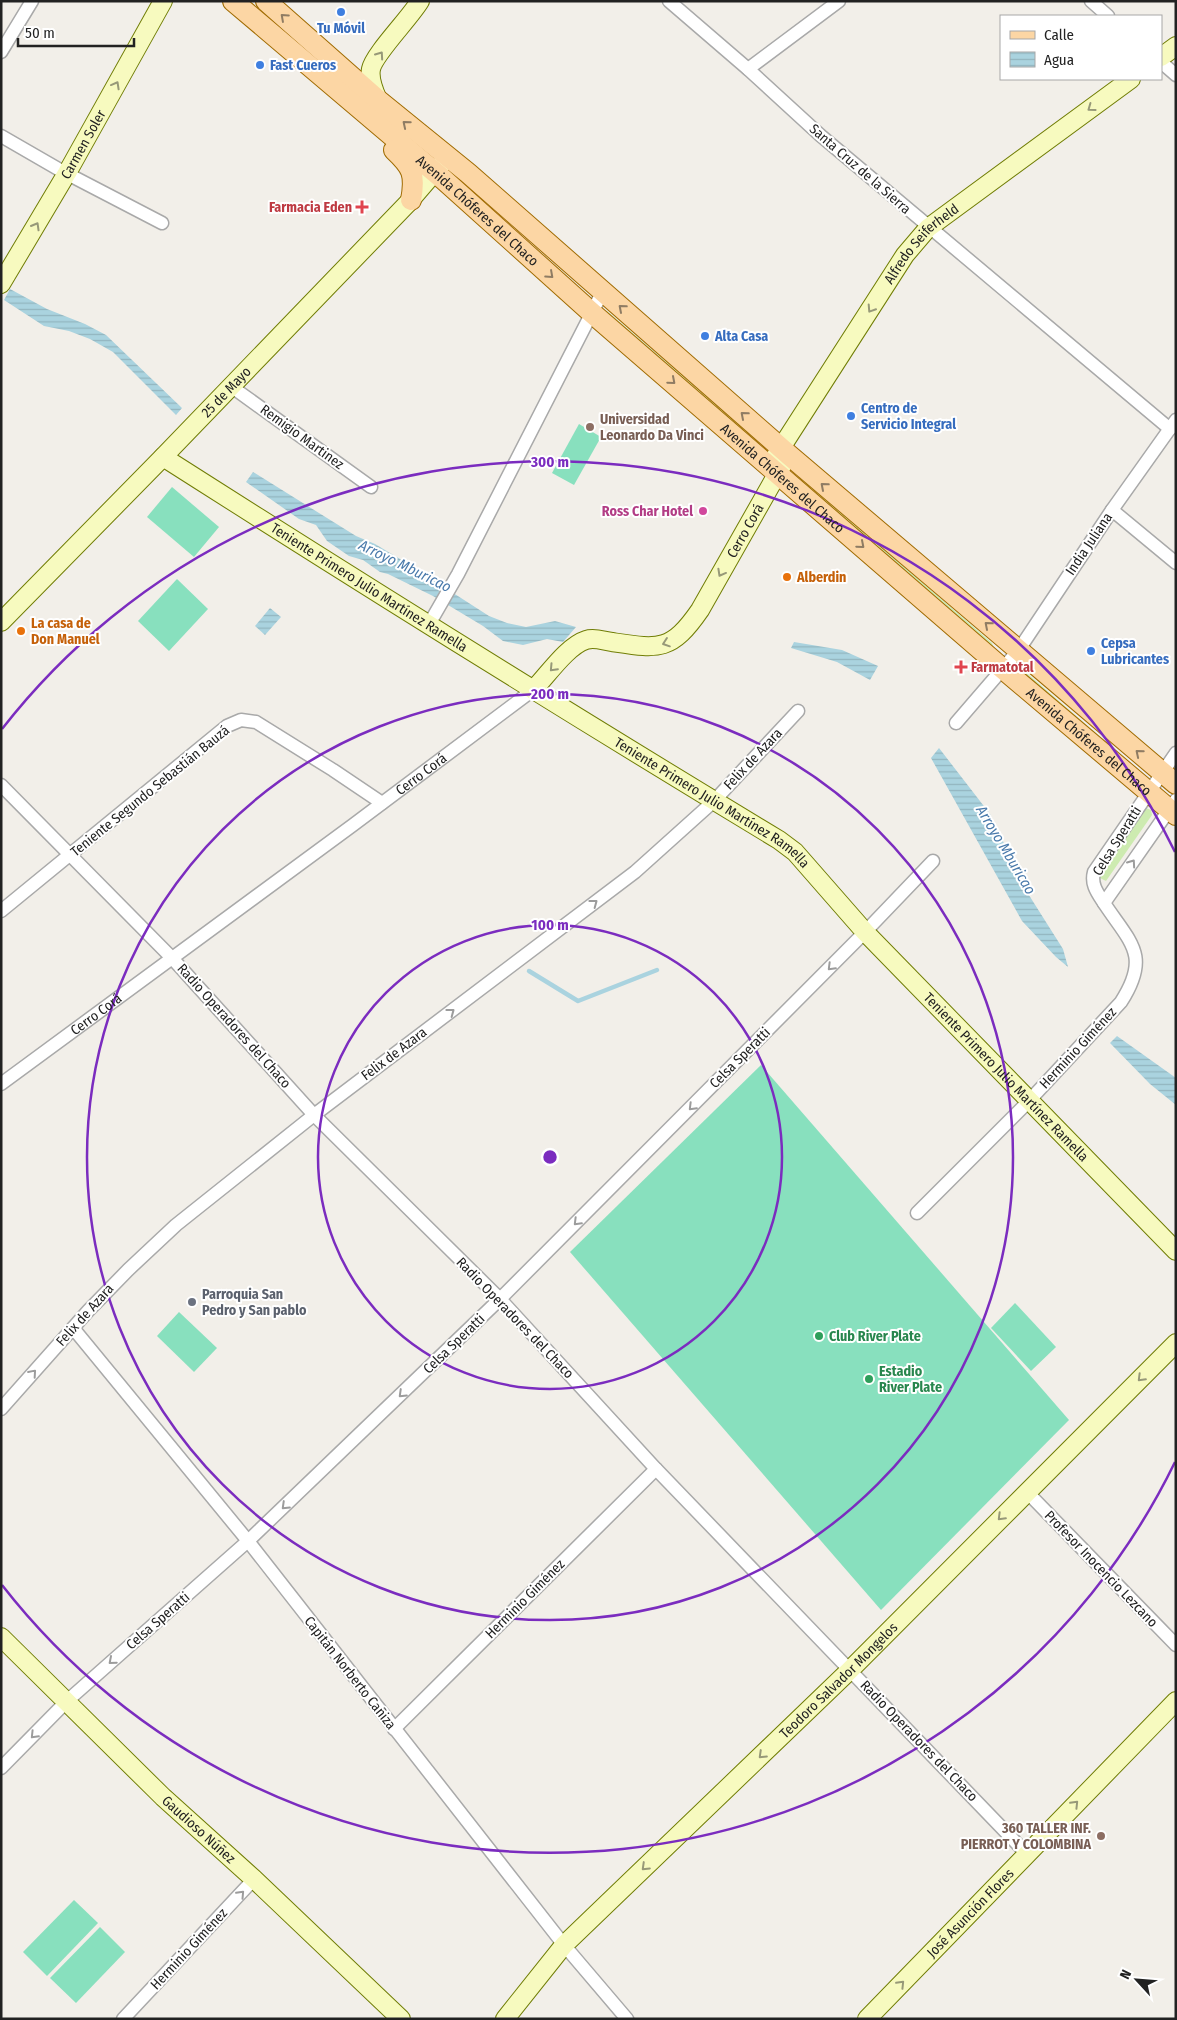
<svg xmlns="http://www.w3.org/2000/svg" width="1177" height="2020" font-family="'Fira Sans Condensed',sans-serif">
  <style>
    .grass { fill: #cdebb0 }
    .pitch { fill: #88e0be }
    .water { fill: url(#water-rules) }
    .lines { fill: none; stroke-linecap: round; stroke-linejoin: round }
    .stream { stroke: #aad3df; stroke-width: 4.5 }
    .street-casing { stroke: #a9a9a9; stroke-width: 15 }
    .secondary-casing { stroke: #707d05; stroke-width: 20 }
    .primary-casing { stroke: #a06b00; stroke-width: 22 }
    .street { stroke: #fff; stroke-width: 12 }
    .secondary { stroke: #f7fabf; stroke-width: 18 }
    .primary { stroke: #fcd6a4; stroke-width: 20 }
    .oneway { stroke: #8f7c63 }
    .oneway2 { stroke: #979978 }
    .oneway3 { stroke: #9c9c9c }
    .ring { fill: none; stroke: #7b2cbf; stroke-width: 2.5 }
    .shop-dot { fill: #3f7fe0; stroke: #fff; stroke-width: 2 }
    .health-dot { fill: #e0444e; stroke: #fff; stroke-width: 2 }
    .education-dot { fill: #8d6e63; stroke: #fff; stroke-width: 2 }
    .hotel-dot { fill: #d1479c; stroke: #fff; stroke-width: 2 }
    .food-dot { fill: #e8710a; stroke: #fff; stroke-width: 2 }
    .worship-dot { fill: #6b7280; stroke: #fff; stroke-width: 2 }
    .leisure-dot { fill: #2e9e5b; stroke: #fff; stroke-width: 2 }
    .labels { text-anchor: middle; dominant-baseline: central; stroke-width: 4; stroke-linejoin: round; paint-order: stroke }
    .shop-label { font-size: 14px; font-weight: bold; fill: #366cbe; stroke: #fff; text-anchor: start }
    .street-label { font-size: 14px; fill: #222; stroke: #fff }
    .health-label { font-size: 14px; font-weight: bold; fill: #be3a42; stroke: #fff; text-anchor: end }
    .education-label { font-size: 14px; font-weight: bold; fill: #785e54; stroke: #fff; text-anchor: start }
    .hotel-label { font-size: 14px; font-weight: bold; fill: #b23c85; stroke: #fff; text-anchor: end }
    .food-label { font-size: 14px; font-weight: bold; fill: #c56008; stroke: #fff; text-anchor: start }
    .worship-label { font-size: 14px; font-weight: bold; fill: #5b616d; stroke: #fff; text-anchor: start }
    .leisure-label { font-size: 14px; font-weight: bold; fill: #27864d; stroke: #fff; text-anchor: start }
    .water-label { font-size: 15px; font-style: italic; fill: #4a7aab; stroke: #fff }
    .centre { fill: #7b2cbf; stroke: #fff; stroke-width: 2.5 }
    .ring-label { font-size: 15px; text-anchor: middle; font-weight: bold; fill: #7b2cbf; stroke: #fff; stroke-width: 4; stroke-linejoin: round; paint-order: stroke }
  </style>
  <defs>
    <pattern id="water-rules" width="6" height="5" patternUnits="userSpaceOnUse" patternTransform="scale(1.25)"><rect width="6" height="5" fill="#aad3df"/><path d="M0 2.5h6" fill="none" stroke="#92b5bf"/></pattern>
  </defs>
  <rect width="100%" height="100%" fill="#f2efe9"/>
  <g class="grass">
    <path d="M607,311L760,443V444L758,445L606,312Z"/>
    <path d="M799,476L992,643L993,646H990L797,479Z"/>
    <path d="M1022,669L1142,773V775L1020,671Z"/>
    <path d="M1146,808L1151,810L1152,815L1106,881L1098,877Z"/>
  </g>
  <g class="pitch">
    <path d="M579,424L601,437L574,485L552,473Z"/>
    <path d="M172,487L219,527L194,557L147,517Z"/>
    <path d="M177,579L208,609L169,651L138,621Z"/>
    <path d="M761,1065L1069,1420L881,1610L570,1252Z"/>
    <path d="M1015,1303L1056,1347L1031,1371L991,1328Z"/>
    <path d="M179,1312L217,1348L194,1372L157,1336Z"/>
    <path d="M74,1900L98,1923L47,1976L23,1952Z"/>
    <path d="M100,1927L125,1952L76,2003L50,1978Z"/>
  </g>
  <g class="water">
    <path d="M10,289L47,309L85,324L106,335L182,408L176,415L113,352L90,339L69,331L44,326L4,300Z"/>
    <path d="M253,472L356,536L375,544L405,562L489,616L507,623L526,627L555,621L576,627L563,642L547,639L523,645L503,641L483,626L433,596L388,574L380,572L363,560L349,556L327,541L316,525L299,519L246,482Z"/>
    <path d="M270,608L281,617L265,635L255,626Z"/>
    <path d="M794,642L842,650L878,666L870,680L837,662L791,648Z"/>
    <path d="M939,748L990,814L1027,892L1063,949L1068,967L1056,957L1022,921L931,758Z"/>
    <path d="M1117,1036L1176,1078V1105L1150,1084L1110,1043Z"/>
  </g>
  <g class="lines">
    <path class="stream" d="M529,971L578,1001L657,970"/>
    <g class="street-casing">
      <g id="street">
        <path d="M669,1L748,69L820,135L1170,429"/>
        <path d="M1091,1L1108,16"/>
        <path d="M1,52L32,1"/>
        <path d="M1161,62L1176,75"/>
        <path d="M748,69L839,1"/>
        <path d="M1,136L60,170L162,223"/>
        <path d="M232,387L371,487"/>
        <path d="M1112,510L1176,563"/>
        <path d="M428,626L458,574L603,291"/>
        <path d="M956,723L1018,651L1112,510L1176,420"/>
        <path d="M1,785L172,958L314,1115L500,1299L656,1469L1027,1854"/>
        <path d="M1104,903L1176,800"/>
        <path d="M1,911L227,726L241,720L256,722L333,770L382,803"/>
        <path id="s1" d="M1,1084L353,825L533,690"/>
        <path d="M917,1213L1028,1102L1121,1002C1152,954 1129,942 1102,900C1096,891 1091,883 1094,872L1176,753"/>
        <path d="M73,1328L248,1541L564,1945L627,2019"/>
        <path d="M1,1409L88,1311L128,1270L176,1225L314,1115L635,872L714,801L798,711"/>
        <path d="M1027,1492L1176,1645"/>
        <path d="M394,1729L656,1469"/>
        <path d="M1,1768L67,1701L248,1541L500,1299L865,932L933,861"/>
        <path d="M123,2019L254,1879"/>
      </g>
    </g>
    <g class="secondary-casing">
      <g id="secondary">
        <path d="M1161,57L1176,46"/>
        <path d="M378,100C374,91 369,79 371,69C374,54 410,18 420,1"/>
        <path id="s2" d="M1,284L67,173L163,1"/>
        <path id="s3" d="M163,457C367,587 572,715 779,840L795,852L865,932L1176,1251"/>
        <path id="s4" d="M770,465L905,255L928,228L1131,79"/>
        <path id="s5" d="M1,622L163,457L408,203L444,161"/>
        <path id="s6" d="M533,690C547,676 567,646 586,640C595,637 603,641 612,642C659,649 671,652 700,610L784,462"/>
        <path id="s7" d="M1,1637L163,1797L254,1879L401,2019"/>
        <path id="s8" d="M505,2019L564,1945L850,1670L1176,1343"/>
        <path id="s9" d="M867,2019L1176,1701"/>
      </g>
    </g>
    <g class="primary-casing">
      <g id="primary">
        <path id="s10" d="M233,1L443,179L592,313L1003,669L1176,815"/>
        <path d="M266,1L378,100L468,173L789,455L1176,784"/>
        <path d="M394,150C412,167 416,174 411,200"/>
      </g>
    </g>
    <use href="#street" class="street"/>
    <use href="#secondary" class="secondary"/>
    <use href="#primary" class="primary"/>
  </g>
  <defs><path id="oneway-chevron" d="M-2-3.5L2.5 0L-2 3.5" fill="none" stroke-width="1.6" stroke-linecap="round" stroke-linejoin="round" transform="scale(1.25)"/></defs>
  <g class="oneway">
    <use href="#oneway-chevron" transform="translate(284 17) rotate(-138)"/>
    <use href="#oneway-chevron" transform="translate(406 124) rotate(-140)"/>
    <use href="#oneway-chevron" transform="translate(550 275) rotate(42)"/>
    <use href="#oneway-chevron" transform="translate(622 308) rotate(-139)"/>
    <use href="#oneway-chevron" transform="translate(672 381) rotate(41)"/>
    <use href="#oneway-chevron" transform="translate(744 415) rotate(-139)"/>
    <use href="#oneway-chevron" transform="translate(824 486) rotate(-139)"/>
    <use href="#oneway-chevron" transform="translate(861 545) rotate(41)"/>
    <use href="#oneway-chevron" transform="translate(988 625) rotate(-139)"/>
    <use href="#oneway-chevron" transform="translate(1139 753) rotate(-140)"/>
  </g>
  <g class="oneway2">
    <use href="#oneway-chevron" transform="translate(380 55) rotate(-55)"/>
    <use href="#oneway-chevron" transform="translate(116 85) rotate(-61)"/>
    <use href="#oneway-chevron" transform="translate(1091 108) rotate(144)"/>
    <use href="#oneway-chevron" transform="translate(36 226) rotate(-60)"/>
    <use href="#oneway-chevron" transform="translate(871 309) rotate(123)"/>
    <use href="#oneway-chevron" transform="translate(721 573) rotate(119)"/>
    <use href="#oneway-chevron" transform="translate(666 643) rotate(161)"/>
    <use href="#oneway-chevron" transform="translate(553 668) rotate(133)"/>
    <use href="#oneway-chevron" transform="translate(1141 1378) rotate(135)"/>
    <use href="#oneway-chevron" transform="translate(1001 1517) rotate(135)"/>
    <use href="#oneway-chevron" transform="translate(762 1755) rotate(136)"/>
    <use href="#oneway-chevron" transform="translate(1075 1804) rotate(-46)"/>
    <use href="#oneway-chevron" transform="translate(645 1867) rotate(136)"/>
    <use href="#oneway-chevron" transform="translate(901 1984) rotate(-46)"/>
  </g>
  <g class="oneway3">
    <use href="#oneway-chevron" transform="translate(1132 863) rotate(-55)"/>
    <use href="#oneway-chevron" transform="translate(594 903) rotate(-37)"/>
    <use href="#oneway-chevron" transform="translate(831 967) rotate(135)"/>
    <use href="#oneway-chevron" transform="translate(451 1012) rotate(-37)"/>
    <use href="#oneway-chevron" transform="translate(692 1107) rotate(135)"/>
    <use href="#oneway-chevron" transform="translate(577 1222) rotate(135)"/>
    <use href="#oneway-chevron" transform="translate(33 1373) rotate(-49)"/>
    <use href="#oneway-chevron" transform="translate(402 1394) rotate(136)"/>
    <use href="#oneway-chevron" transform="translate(285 1506) rotate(136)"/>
    <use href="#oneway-chevron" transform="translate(112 1661) rotate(139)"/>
    <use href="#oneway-chevron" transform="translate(34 1735) rotate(134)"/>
    <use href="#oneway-chevron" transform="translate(241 1894) rotate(-47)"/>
  </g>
  <g class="ring">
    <circle cx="550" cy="1157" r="232"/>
    <circle cx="550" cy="1157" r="463"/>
    <path d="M1175 1462A695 695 0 0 1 2 1585M2 729A695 695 0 0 1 1175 852"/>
  </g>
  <g class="shop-dot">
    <circle cx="341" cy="12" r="5"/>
    <circle cx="260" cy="65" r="5"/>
    <circle cx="705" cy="336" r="5"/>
    <circle cx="851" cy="416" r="5"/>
    <circle cx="1091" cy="651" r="5"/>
  </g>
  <g class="health-dot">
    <path d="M359.5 199.5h5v5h5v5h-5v5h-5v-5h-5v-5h5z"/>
    <path d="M958.5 659.5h5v5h5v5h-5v5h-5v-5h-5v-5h5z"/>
  </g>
  <g class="education-dot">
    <circle cx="590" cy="427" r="5"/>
    <circle cx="1101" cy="1836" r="5"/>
  </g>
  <circle class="hotel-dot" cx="703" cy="511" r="5"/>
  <g class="food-dot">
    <circle cx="787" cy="577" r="5"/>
    <circle cx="21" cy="631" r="5"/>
  </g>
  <circle class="worship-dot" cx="192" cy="1302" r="5"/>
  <g class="leisure-dot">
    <circle cx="819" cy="1336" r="5"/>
    <circle cx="869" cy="1379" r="5"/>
  </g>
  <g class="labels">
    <g class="shop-label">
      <text x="341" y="28" text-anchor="middle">Tu Móvil</text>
      <text x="270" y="65">Fast Cueros</text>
      <text x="715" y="336">Alta Casa</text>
      <text x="861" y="408">Centro de<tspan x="861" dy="16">Servicio Integral</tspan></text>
      <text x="1101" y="643">Cepsa<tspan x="1101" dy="16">Lubricantes</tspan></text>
    </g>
    <g class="street-label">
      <text stroke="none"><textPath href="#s2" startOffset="162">Carmen Soler</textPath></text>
      <text transform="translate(860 169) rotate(41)">Santa Cruz de la Sierra</text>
      <text stroke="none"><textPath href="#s10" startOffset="322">Avenida Chóferes del Chaco</textPath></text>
      <text stroke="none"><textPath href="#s4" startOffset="269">Alfredo Seiferheld</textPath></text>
      <text stroke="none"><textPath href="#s5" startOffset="322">25 de Mayo</textPath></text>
      <text transform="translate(302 437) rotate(36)">Remigio Martinez</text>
      <text stroke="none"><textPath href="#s10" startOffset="728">Avenida Chóferes del Chaco</textPath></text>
      <text stroke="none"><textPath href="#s6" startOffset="294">Cerro Corá</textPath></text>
      <text transform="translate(1089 544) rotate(-56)">India Juliana</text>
      <text stroke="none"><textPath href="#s3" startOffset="244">Teniente Primero Julio Martínez Ramella</textPath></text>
      <text stroke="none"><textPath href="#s10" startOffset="1132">Avenida Chóferes del Chaco</textPath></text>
      <text transform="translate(753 759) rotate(-47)">Felix de Azara</text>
      <text stroke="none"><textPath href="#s1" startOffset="522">Cerro Corá</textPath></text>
      <text transform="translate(150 791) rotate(-39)">Teniente Segundo Sebastián Bauzá</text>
      <text stroke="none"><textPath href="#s3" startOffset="649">Teniente Primero Julio Martínez Ramella</textPath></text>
      <text transform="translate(1117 841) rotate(-58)">Celsa Speratti</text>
      <text stroke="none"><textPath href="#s1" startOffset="118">Cerro Corá</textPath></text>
      <text transform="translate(234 1026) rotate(48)">Radio Operadores del Chaco</text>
      <text transform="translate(1078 1048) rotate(-47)">Herminio Giménez</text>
      <text transform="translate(394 1054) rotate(-37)">Felix de Azara</text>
      <text transform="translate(740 1058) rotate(-45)">Celsa Speratti</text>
      <text stroke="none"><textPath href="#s3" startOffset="1054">Teniente Primero Julio Martínez Ramella</textPath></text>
      <text transform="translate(85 1315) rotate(-48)">Felix de Azara</text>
      <text transform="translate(515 1318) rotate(46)">Radio Operadores del Chaco</text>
      <text transform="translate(454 1344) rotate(-44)">Celsa Speratti</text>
      <text transform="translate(1101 1569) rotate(46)">Profesor Inocencio Lezcano</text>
      <text transform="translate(525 1599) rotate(-45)">Herminio Giménez</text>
      <text transform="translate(158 1621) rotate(-41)">Celsa Speratti</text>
      <text transform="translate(350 1673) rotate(52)">Capitán Norberto Cañiza</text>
      <text stroke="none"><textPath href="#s8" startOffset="476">Teodoro Salvador Mongelos</textPath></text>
      <text transform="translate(919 1741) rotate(46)">Radio Operadores del Chaco</text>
      <text stroke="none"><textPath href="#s7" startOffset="276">Gaudioso Núñez</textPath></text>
      <text stroke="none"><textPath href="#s9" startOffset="148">José Asunción Flores</textPath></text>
      <text transform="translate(189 1949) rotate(-47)">Herminio Giménez</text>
    </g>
    <g class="health-label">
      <text x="352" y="207">Farmacia Eden</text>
      <text x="971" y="667" text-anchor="start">Farmatotal</text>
    </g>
    <g class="education-label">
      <text x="600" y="419">Universidad<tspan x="600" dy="16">Leonardo Da Vinci</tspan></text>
      <text x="1091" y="1828" text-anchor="end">360 TALLER INF.<tspan x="1091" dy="16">PIERROT Y COLOMBINA</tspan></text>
    </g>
    <g class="hotel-label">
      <text x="693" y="511">Ross Char Hotel</text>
    </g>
    <g class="food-label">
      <text x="797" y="577">Alberdin</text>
      <text x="31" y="623">La casa de<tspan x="31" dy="16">Don Manuel</tspan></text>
    </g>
    <g class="worship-label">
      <text x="202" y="1294">Parroquia San<tspan x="202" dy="16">Pedro y San pablo</tspan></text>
    </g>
    <g class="leisure-label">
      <text x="829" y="1336">Club River Plate</text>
      <text x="879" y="1371">Estadio<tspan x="879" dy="16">River Plate</tspan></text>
    </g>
    <g class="water-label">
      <text transform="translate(405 566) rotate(26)">Arroyo Mburicao</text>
      <text transform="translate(1006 850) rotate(59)">Arroyo Mburicao</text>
    </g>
  </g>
  <circle cx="550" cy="1157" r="8" class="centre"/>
  <g class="ring-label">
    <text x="550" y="467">300 m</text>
    <text x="550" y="699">200 m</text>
    <text x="550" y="930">100 m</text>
  </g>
  <rect width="1177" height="2020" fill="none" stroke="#222222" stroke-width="5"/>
  <rect x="1000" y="15" width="162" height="65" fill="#ffffff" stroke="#a7a7a7"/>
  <rect x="1010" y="31" width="25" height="8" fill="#fcd6a4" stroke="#a7a7a7"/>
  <text x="1044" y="40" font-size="15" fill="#222222">Calle</text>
  <rect x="1010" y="52" width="25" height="15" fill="url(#water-rules)" stroke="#a7a7a7"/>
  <text x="1044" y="65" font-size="15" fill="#222222">Agua</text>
  <g transform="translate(1137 1980) rotate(296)" stroke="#ffffff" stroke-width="4" paint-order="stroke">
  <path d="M0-4L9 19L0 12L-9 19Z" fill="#222222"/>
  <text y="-8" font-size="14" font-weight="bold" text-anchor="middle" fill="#222222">N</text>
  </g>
  <path d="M18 38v8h116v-8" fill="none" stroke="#222222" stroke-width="2.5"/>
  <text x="25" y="38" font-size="15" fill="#222222" stroke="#ffffff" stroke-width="4" paint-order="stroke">50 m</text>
</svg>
